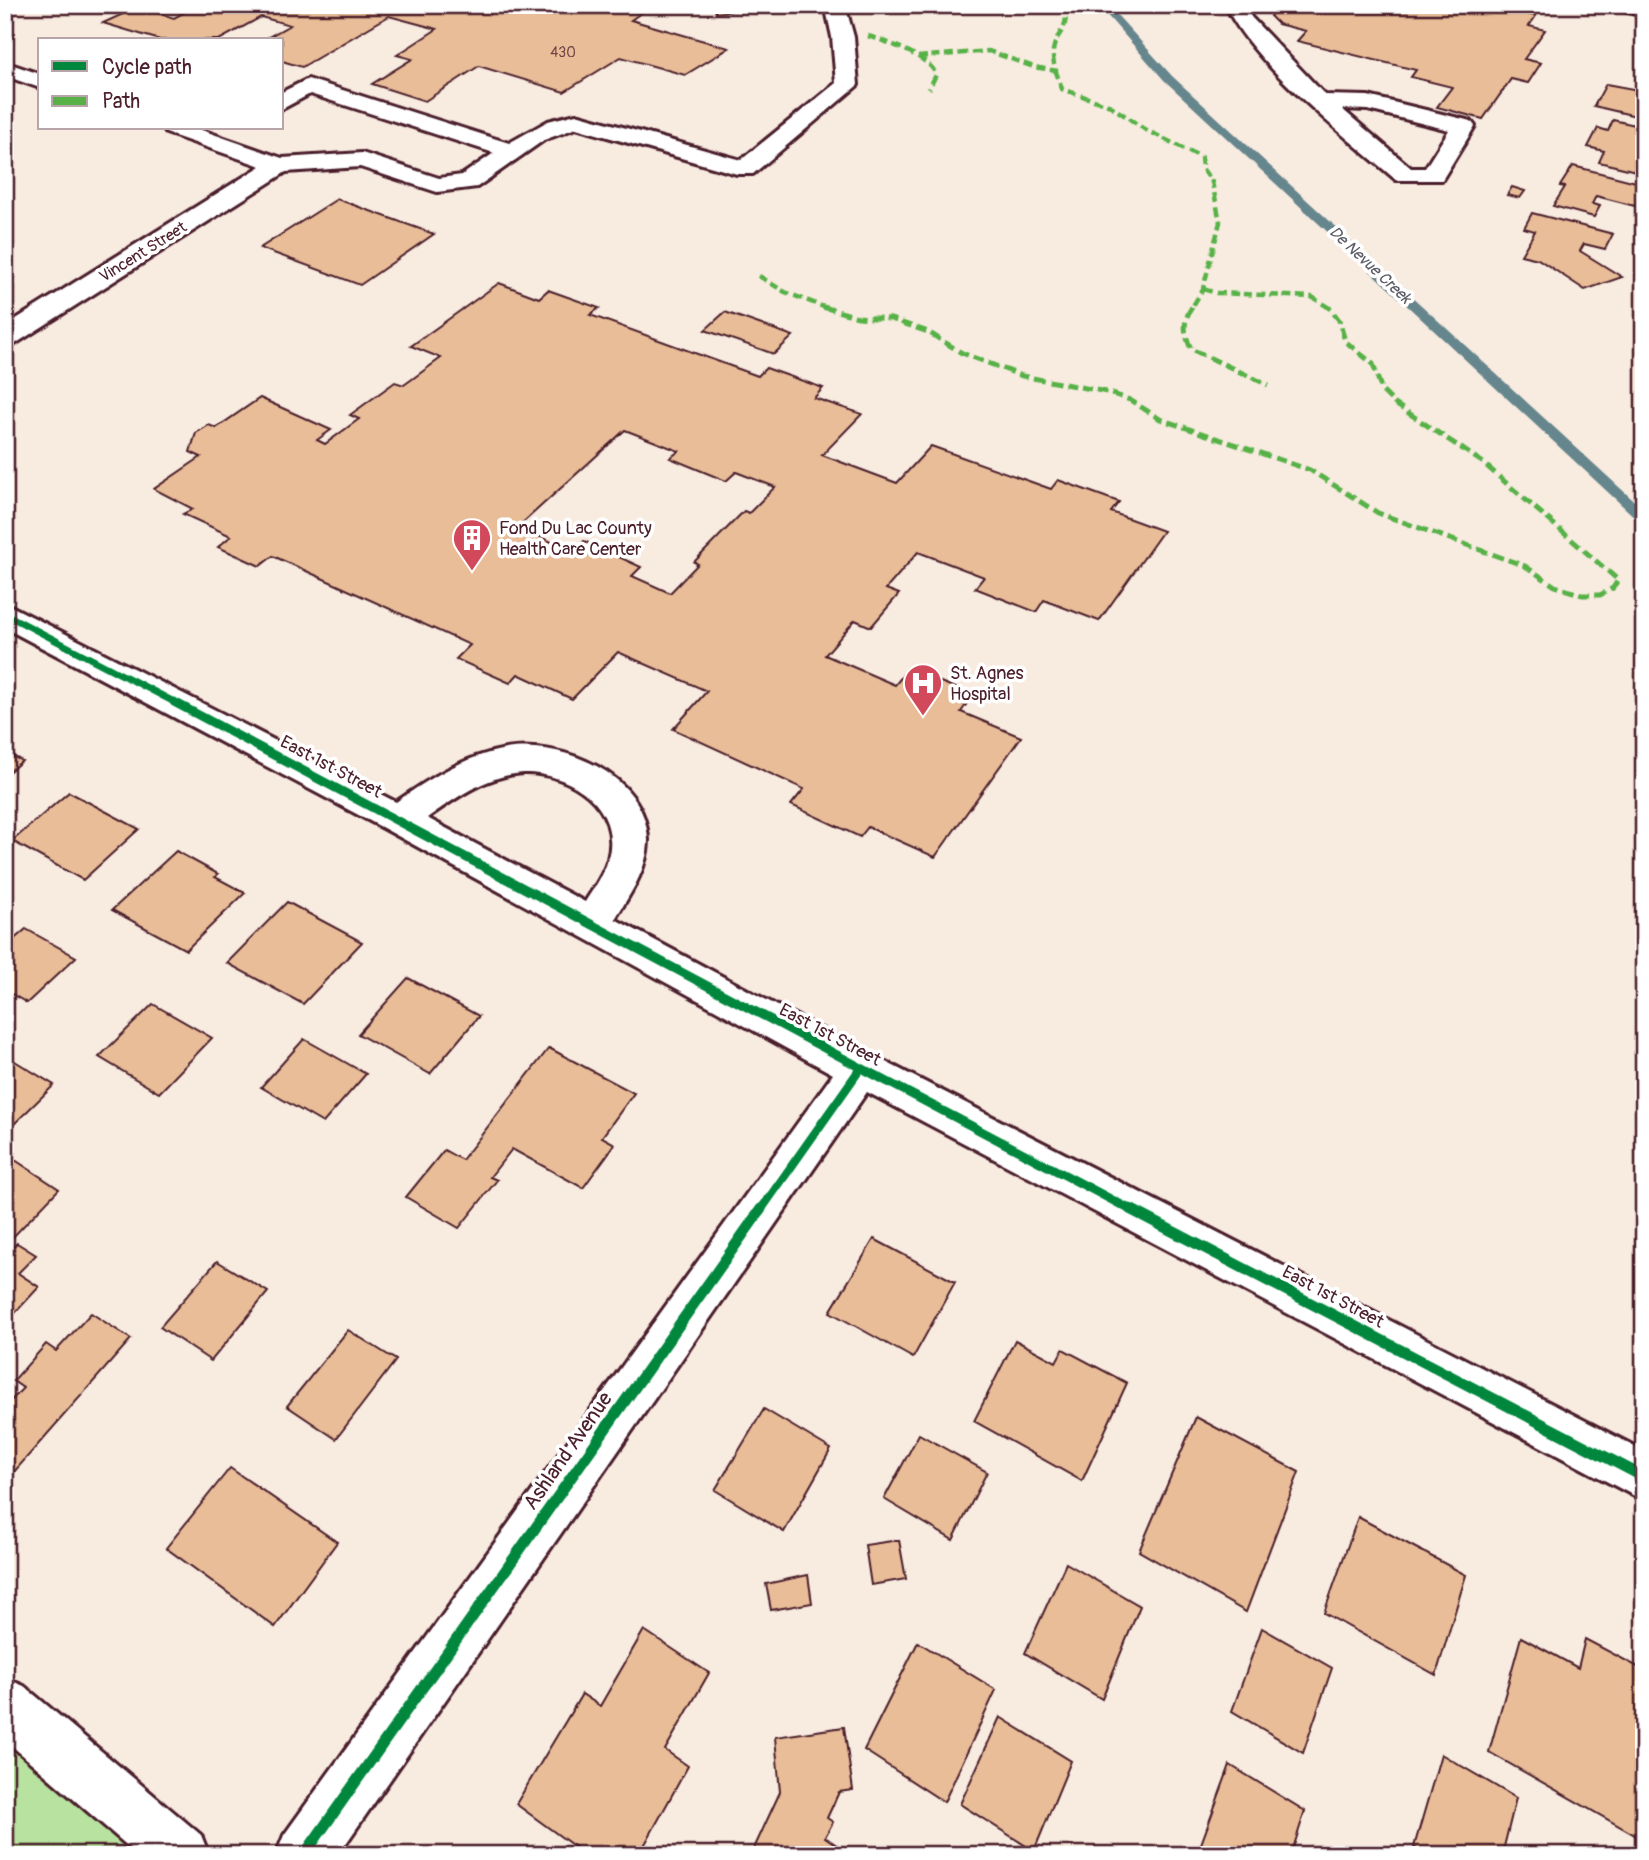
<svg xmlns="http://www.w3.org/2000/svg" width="1649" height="1860" font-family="Pangolin,sans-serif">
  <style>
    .green { fill: #b7e29f; stroke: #808065; stroke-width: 2 }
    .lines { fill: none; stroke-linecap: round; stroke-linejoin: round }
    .stream { fill: #66868d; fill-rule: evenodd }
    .building { fill: #e8bd98; stroke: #4a1f2b; stroke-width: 2; fill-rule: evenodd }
    .minor-casing { stroke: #4a1f2b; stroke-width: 6 }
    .minor { fill: #fff; fill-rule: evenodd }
    .quiet-far1 { stroke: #57b146; stroke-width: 4.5; stroke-dasharray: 9 4.5; stroke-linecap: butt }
    .quiet { stroke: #57b146; stroke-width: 5; stroke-dasharray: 11 5; stroke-linecap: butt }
    .cycleway-far2-casing { stroke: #fff; stroke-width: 10 }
    .cycleway-far1-casing { stroke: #fff; stroke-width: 13 }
    .cycleway-casing { stroke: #fff; stroke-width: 16 }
    .cycleway-far2 { stroke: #00873e; stroke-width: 7 }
    .cycleway-far1 { stroke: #00873e; stroke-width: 9 }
    .cycleway { stroke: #00873e; stroke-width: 11 }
    .labels { text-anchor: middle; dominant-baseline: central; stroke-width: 7; stroke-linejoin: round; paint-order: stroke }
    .number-label { font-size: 14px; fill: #724646 }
    .far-street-label { font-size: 16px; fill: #4a1f2b; stroke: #fff }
    .far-water-label { font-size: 16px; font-style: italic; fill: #5a5b64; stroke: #fff }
    .poi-label { font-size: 18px; fill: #4a1f2b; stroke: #fff; text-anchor: start }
    .street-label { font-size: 18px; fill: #4a1f2b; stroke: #fff }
    .near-street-label { font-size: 21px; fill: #4a1f2b; stroke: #fff }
  </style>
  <rect width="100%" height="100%" fill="#f8ebe0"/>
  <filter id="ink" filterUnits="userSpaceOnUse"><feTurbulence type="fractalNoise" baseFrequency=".0143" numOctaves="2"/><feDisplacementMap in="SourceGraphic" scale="14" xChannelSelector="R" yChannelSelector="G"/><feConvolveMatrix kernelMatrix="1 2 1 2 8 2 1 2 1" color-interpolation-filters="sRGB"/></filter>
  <g filter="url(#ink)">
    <path class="green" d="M5,1705L181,1855H5Z"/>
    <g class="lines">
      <path class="stream" d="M1098,5H1108L1172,76L1644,510V522L1639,521L1164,80Z"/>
    </g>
    <g class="building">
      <path d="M198,5H669L660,11L648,8L631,20L729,48L685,75L621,57L564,92L479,66L425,101L372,84L412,59L397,55L437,29L389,16L302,67L282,61V40H263L290,25L261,17L219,40H160L103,23L138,7L174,18Z"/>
      <path d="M700,5H738L740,10L716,13L714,6Z"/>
      <path d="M1280,5H1489L1536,16L1529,26L1545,30L1524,59L1541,63L1528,83L1511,79L1483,119L1437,107L1452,87L1411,77L1416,70L1297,41L1306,31L1278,24L1270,16Z"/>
      <path d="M1606,84L1644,91V118L1594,106Z"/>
      <path d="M1613,120L1644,127V173L1599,162L1604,151L1588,147L1598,128L1608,131Z"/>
      <path d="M1573,166L1644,184V188L1635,206L1596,196L1592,204L1600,206L1594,217L1553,206L1565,187L1560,186Z"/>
      <path d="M1512,187L1525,191L1520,198L1507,195Z"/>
      <path d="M337,199L434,234L360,285L260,248Z"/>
      <path d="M1532,213L1613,234L1605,249L1584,244L1580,251L1622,277L1585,290L1538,259L1521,255L1535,231L1524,228Z"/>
      <path d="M499,283L539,298L548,290L599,308L590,315L758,376L766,368L823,388L814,398L862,414L822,455L897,483L931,446L1051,489L1058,480L1119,502L1111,512L1163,531L1099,621L1044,600L1036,612L975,588L984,577L918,552L886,589L899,594L871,627L855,620L825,655L895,685L908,669L973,695L961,712L1021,737L935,857L868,827L860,837L791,805L804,789L673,729L707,691L618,652L572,699L518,674L510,683L456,659L470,645L273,556L260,566L218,547L231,536L183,514L193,509L154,489L201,457L190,452L196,433L209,425L216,428L260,398L331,430L317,440L325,444L359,419L350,415L395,382L404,385L441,358L411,346ZM625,430L679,451L670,458L726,481L736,472L775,487L749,513L744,511L694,562L698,564L670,593L632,576L641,567L584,541L574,552L518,527Z"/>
      <path d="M725,312L793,336L774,354L705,330Z"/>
      <path d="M5,752L22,761L5,775Z"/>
      <path d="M69,792L139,829L83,880L12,841Z"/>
      <path d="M176,851L218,874L215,877L245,893L186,950L112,910Z"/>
      <path d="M287,902L362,942L303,1004L227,963Z"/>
      <path d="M26,929L76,957L27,1003L5,990V947Z"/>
      <path d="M408,978L479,1016L430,1074L358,1034Z"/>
      <path d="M153,1004L212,1038L159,1093L99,1057Z"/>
      <path d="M304,1039L366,1074L323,1123L261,1087Z"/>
      <path d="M549,1048L634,1093L602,1137L615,1144L583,1188L512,1149L490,1177L497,1180L459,1228L406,1197L444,1150L462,1160Z"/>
      <path d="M5,1055L54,1085L5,1133Z"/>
      <path d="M6,1154L59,1189L10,1240L5,1237Z"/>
      <path d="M874,1239L955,1282L913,1358L830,1312Z"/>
      <path d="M17,1243L36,1255L18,1273L39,1287L5,1324V1254Z"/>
      <path d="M217,1261L268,1292L211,1361L160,1327Z"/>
      <path d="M91,1313L131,1339L14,1472L5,1465V1407L23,1388L13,1381L46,1344L56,1351Z"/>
      <path d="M348,1330L396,1360L336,1439L287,1406Z"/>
      <path d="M1015,1340L1056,1362L1063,1349L1127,1383L1082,1481L974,1421Z"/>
      <path d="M764,1409L831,1449L784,1532L715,1490Z"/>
      <path d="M1196,1417L1299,1472L1246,1612L1139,1551Z"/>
      <path d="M919,1434L987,1472L953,1540L884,1499Z"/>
      <path d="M230,1468L337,1542L275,1627L166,1548Z"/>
      <path d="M1358,1517L1466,1575L1436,1675L1324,1613Z"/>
      <path d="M899,1540L906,1579L871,1585L865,1545Z"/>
      <path d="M1066,1563L1140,1606L1102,1699L1025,1653Z"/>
      <path d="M808,1575L812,1603L771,1610L766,1584Z"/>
      <path d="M1262,1628L1332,1668L1303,1753L1232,1711Z"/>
      <path d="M644,1630L709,1673L665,1750L688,1766L639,1855H586L516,1804L582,1694L600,1706Z"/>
      <path d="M1521,1637L1578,1668L1585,1639L1644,1670L1642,1839L1489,1752Z"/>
      <path d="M918,1642L996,1690L944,1802L864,1750Z"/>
      <path d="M1000,1717L1071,1761L1034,1851L960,1804Z"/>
      <path d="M844,1727L853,1790L839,1792L827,1818L833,1822L825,1837L851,1855H751L780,1792L775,1737Z"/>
      <path d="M1441,1754L1516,1798L1502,1855H1428L1414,1847Z"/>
      <path d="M1230,1765L1305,1811L1291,1855H1197Z"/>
    </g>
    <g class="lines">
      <g class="minor-casing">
        <g id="minor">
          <path d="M825,5H845L854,37L858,85L753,174H737L576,128L544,140L477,187L437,192L360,167L286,172L15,344L5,346V326L261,166L166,133L163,128H196L282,158L362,153L439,178L462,175L494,153L310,94L282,109V92L308,79L509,143L548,121L576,114L741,160L836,83L832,37Z"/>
          <path d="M1225,5H1246L1251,17L1325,95L1368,96L1471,121L1475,126L1442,180H1396C1343,134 1256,68 1225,5ZM1342,109L1368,110L1449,130L1425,168H1411Z"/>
          <path d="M1614,5H1644V16L1617,9Z"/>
          <path d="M5,62L40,74V88L5,76Z"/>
          <path d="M5,603L396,802C430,778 465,756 506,749C562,740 646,774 648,840C648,869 629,896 615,919L802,1019L1644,1451V1501L867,1092L338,1855H276L284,1835L833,1074L385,829L5,628ZM523,773C570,772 622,807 608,859C604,875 593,889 585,902L427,818C457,797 486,776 523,773Z"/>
          <path d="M5,1678L24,1686L201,1835L209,1855H138L5,1740Z"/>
        </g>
      </g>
      <use href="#minor" class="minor"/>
      <g class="quiet-far1">
        <path d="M1064,5C1071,31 1056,30 1053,51C1052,64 1058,77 1062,89L1111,106L1144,129L1201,157L1202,168L1212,182L1220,222L1203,289L1191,309"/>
        <path d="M868,36C885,41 931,57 936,75L929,89"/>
        <path d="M918,57L989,51L1034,67L1058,71"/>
        <path d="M759,276L785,292L829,309"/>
        <path d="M1203,289L1216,293L1312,297L1331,309"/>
      </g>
      <g class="quiet">
        <path d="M823,307L858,317L891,319L928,332L962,353L1022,376L1107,392L1130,400L1160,419L1310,470L1378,513L1525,566L1555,586L1582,595H1600L1613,588L1618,580L1482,462L1395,404L1382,391L1373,364L1345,341L1339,320L1329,307"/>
        <path d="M1192,307C1182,322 1184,333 1191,349L1268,385"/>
      </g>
      <g class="cycleway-far2-casing">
        <path id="cycleway-far2" d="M5,614L178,704"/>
      </g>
      <g class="cycleway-far1-casing">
        <g id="cycleway-far1">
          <path d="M174,702C495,870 812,1044 1133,1211"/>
          <path d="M760,1211L860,1069"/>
        </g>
      </g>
      <g class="cycleway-casing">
        <g id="cycleway">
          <path d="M1130,1209L1644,1477"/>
          <path d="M304,1855L761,1209"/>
        </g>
      </g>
      <use href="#cycleway-far2" class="cycleway-far2"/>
      <use href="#cycleway-far1" class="cycleway-far1"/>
      <use href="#cycleway" class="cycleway"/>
    </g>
  </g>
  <defs>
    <g id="building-pin" transform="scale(2.0125)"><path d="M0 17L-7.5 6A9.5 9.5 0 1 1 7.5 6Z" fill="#d1495b" stroke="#fff"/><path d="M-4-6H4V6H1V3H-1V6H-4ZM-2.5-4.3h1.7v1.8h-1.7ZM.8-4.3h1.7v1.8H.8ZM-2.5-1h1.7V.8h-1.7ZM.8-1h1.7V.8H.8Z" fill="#fff"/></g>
    <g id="hospital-pin" transform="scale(2.0125)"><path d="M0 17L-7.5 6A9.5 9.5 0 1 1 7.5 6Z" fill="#d1495b" stroke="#fff"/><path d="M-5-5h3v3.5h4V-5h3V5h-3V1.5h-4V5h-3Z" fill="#fff"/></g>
  </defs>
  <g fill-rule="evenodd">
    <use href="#building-pin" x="472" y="538"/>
    <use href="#hospital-pin" x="923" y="683"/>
  </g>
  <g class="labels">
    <g class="number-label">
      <text x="563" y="52">430</text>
    </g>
    <g class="far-street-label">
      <text transform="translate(143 252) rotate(-32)">Vincent Street</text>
    </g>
    <g class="far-water-label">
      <text transform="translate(1370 265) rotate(43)">De Nevue Creek</text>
    </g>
    <g class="poi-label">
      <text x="499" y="528">Fond Du Lac County<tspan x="499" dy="21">Health Care Center</tspan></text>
      <text x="950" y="673">St. Agnes<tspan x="950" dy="21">Hospital</tspan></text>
    </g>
    <g class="street-label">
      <text transform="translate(331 767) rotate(28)">East 1st Street</text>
      <text transform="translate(830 1035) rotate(28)">East 1st Street</text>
      <text transform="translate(1333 1297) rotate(28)">East 1st Street</text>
    </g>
    <g class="near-street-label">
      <text transform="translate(568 1451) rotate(-55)">Ashland Avenue</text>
    </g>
  </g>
  <rect width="1649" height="1860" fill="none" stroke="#fff" stroke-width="28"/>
  <rect x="14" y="14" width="1621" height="1832" fill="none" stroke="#4a1f2b" stroke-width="2.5" filter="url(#ink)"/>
  <rect x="38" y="38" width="245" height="91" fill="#ffffff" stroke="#b7a5aa" stroke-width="2"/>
  <rect x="52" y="61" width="35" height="10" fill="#00873e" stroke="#b7a5aa" stroke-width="2"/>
  <text x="102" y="74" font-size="21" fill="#4a1f2b">Cycle path</text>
  <rect x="52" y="96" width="35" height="10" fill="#57b146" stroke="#b7a5aa" stroke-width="2"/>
  <text x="102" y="108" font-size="21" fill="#4a1f2b">Path</text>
</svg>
